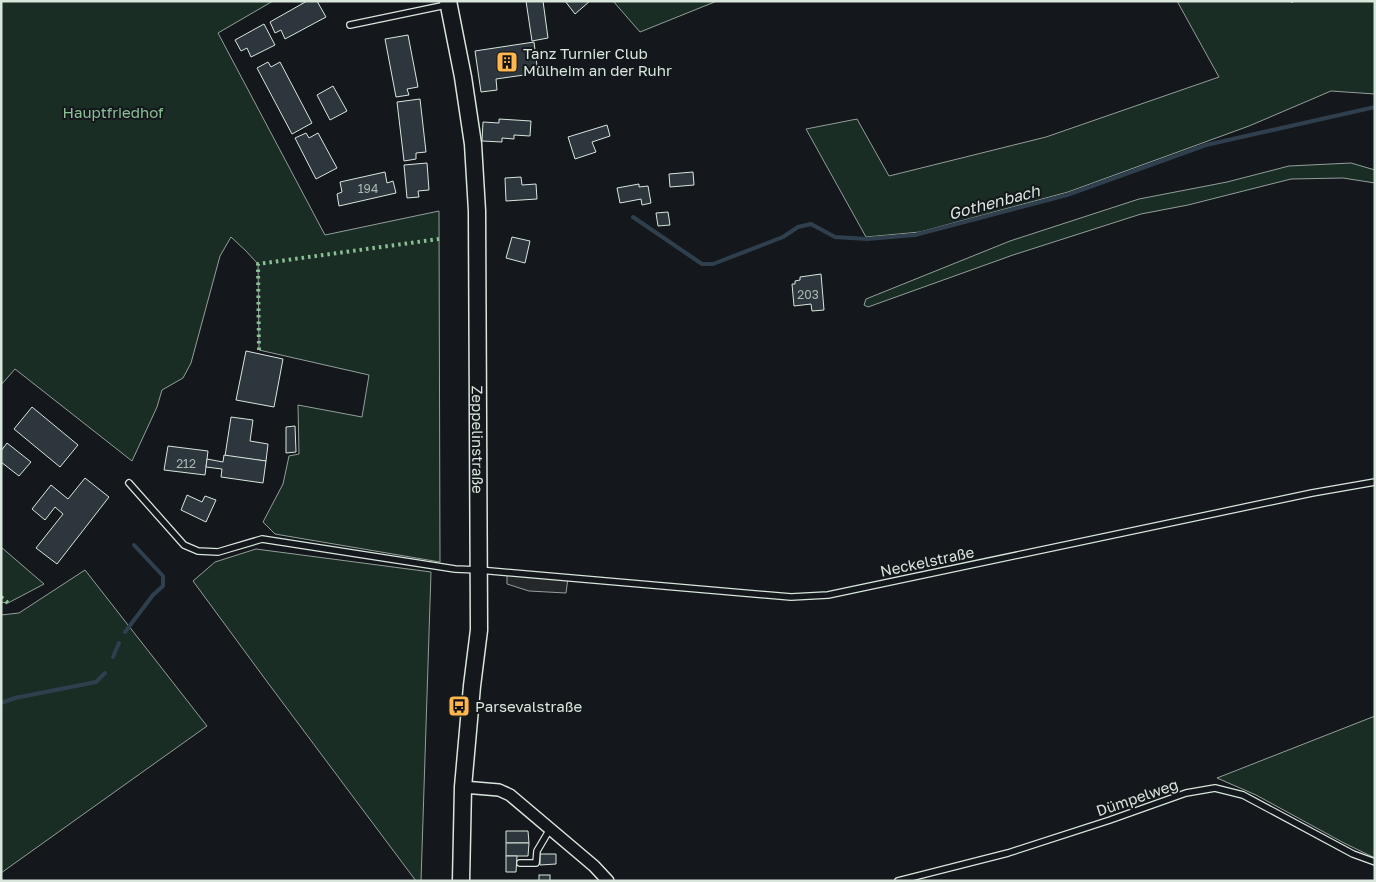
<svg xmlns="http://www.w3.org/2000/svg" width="1376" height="882" font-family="'Golos Text',sans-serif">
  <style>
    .green { fill: #1a2d24; stroke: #939e99 }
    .parking { fill: #24282b; stroke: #939e99 }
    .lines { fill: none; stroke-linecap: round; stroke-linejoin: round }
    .stream { stroke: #2f3f4d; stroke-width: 4 }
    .building { fill: #2c363c; stroke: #d8e6dc }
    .service-casing { stroke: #d8e6dc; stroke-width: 8 }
    .minor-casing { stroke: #d8e6dc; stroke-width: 14 }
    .secondary-casing { stroke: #d8e6dc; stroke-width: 19 }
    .service { stroke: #14181c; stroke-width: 5.5 }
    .minor { stroke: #14181c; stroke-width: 11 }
    .secondary { stroke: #14181c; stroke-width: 16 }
    .hedge { stroke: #8ac095; stroke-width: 4; stroke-dasharray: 2.5 4; stroke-linecap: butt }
    .labels { text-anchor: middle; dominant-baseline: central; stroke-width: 4; stroke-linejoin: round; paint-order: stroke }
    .number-label { font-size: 12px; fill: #adbab4 }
    .poi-label { font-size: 15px; fill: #d8e6dc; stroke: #14181c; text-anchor: start }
    .park-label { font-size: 15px; fill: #8ac095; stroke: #14181c }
    .street-label { font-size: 15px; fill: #d8e6dc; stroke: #14181c }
    .water-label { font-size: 16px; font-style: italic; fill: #d8e6dc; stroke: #14181c }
  </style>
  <rect width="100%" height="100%" fill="#14181c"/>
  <g class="green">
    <path d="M1,1H273L218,33L325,235L439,211L440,562L275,534L263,522L283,484L289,456L299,454L298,405L362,417L369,375L259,350L258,264L246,251L231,237L220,256L191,363L183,378L162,390L157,407L132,461L15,369L1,385Z"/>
    <path d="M613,1H717L640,32Z"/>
    <path d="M1177,1H1291L1292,3L1294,1H1375V94L1331,91L1249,126L1068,192L920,232L866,237L806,129L857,119L889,176L1046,137L1219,77Z"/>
    <path d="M1351,163L1375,170V183L1343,178L1291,179L1188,205L1141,214L1013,255L868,307L864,305L866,299L1010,241L1139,199L1227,182L1289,166Z"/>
    <path d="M1,547L44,584L8,603L1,602Z"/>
    <path d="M256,549L431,572L421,881H416L268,683L193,581L215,562Z"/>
    <path d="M85,570L207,726L1,873V615L19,613Z"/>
    <path d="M1375,716V858L1344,843L1256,795L1217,778Z"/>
  </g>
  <path class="parking" d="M507,573L568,578L566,593L529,591L507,584Z"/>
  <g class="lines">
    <g class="stream">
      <path d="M633,217L702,264H713L783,237L798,227L811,224L835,237L867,239L915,235L1067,195L1206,145L1375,107"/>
      <path d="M125,632L153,595L163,586V576L134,545"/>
      <path d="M113,657L119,643"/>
      <path d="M1,703L15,698L96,682L105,673"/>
    </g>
  </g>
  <g class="building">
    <path d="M307,1H317L326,17L285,39L281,30L275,33L270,22Z"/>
    <path d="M526,1H543L548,38L532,41Z"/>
    <path d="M565,1H590L575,14Z"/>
    <path d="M264,24L275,45L251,57L247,48L241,51L235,40Z"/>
    <path d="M408,35L418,87L407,89L409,95L396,97L385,39Z"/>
    <path d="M534,42L538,73L496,79L497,90L481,92L475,51Z"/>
    <path d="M268,62L271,67L280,62L312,123L292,134L257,68Z"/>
    <path d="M333,86L347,111L330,120L317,95Z"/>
    <path d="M420,99L426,152L416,153V159L404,161L397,102Z"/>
    <path d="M499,119L531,121L530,136L514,135V139L502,138V142L482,141L483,122L499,123Z"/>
    <path d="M607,125L610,136L592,142L596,152L575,159L568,137Z"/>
    <path d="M306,133L309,138L318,133L337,168L316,179L295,138Z"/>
    <path d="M427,163L429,190L418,191L419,197L407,198L404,165Z"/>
    <path d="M385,172L387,183L393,181L396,193L339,206L337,194L342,192L340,182Z"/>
    <path d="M693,172L694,185L670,187L669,174Z"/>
    <path d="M521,177L522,185L536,184L537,199L506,201L505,178Z"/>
    <path d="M639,184V187L648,186L651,203L642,205L641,199L620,203L617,188Z"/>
    <path d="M668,212L670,225L658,226L656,213Z"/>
    <path d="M512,237L530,241L525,263L506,258Z"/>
    <path d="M821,274L824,310L812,311L811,304L794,306L792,284H795V281L800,280V277Z"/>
    <path d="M246,351L283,359L274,407L236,400Z"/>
    <path d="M32,407L78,445L60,467L14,429Z"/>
    <path d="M231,417L253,420L250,441L268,444L266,461L225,456Z"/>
    <path d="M295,426L296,452L286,453V427Z"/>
    <path d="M7,443L31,462L19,476L1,462V451Z"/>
    <path d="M168,446L208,451L205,475L164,470Z"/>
    <path d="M224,455L266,461L263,483L221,477L222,469L206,467L207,459L223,462Z"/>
    <path d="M85,478L109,497L57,564L36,548L63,514L55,507L45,520L32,509L51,485L68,499Z"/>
    <path d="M187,495L202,502L205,496L216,500L206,522L181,510Z"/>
    <path d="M506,831H528L529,843H506Z"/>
    <path d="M506,843H529L528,856H506Z"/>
    <path d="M540,854H556V864L540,865Z"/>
    <path d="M506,856H517L516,872H506Z"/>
    <rect x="539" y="875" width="11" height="6"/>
  </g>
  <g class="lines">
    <g class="service-casing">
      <g id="service">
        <path d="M350,25L446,5"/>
        <path d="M129,483L184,545L198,551L218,552L262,539L455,569L479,570L791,597L828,595L1312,493L1375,482"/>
        <path d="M520,863H536L537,851L550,829"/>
        <path d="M898,881L1008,853L1110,820L1186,793L1215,788L1243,795L1353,854L1375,862"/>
      </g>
    </g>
    <g class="minor-casing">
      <path id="minor" d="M463,787L499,790L510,795L594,866L608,881"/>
    </g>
    <g class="secondary-casing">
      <g id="secondary">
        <path id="s1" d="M448,1L463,77L473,144L477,211L479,630L472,686L463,787L461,881"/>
      </g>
    </g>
    <use href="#service" class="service"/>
    <use href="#minor" class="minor"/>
    <use href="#secondary" class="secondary"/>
    <g class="hedge">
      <path d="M259,350L258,264L439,239"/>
      <path d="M1,597L8,603"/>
    </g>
  </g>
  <defs>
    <g id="building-square" transform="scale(1.125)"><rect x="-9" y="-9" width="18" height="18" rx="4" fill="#ffb74d" stroke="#14181c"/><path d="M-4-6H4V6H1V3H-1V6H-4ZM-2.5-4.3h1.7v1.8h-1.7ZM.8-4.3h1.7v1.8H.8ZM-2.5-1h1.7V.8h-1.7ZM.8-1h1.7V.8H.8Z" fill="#111"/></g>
    <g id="bus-square" transform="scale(1.125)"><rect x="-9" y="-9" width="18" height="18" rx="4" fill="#ffb74d" stroke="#14181c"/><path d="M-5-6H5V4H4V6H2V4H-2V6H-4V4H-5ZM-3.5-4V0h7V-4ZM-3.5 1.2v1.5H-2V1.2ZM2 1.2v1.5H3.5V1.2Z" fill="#111"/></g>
  </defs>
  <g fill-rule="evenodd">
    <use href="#building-square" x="507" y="62"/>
    <use href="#bus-square" x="459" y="706"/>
  </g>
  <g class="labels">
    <g class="number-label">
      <text x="368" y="188">194</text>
      <text x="808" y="294">203</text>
      <text x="186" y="463">212</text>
    </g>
    <g class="poi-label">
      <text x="523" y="53">Tanz Turnier Club<tspan x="523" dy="17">Mülheim an der Ruhr</tspan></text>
      <text x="475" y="706">Parsevalstraße</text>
    </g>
    <g class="park-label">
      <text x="113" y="112">Hauptfriedhof</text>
    </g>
    <g class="street-label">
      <text stroke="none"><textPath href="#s1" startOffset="441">Zeppelinstraße</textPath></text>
      <text transform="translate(927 561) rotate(-12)">Neckelstraße</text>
      <text transform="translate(1137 797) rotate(-19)">Dümpelweg</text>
    </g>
    <g class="water-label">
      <text transform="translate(994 202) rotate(-15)">Gothenbach</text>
    </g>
  </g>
  <rect width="1376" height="882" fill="none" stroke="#d8e6dc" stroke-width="5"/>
</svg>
